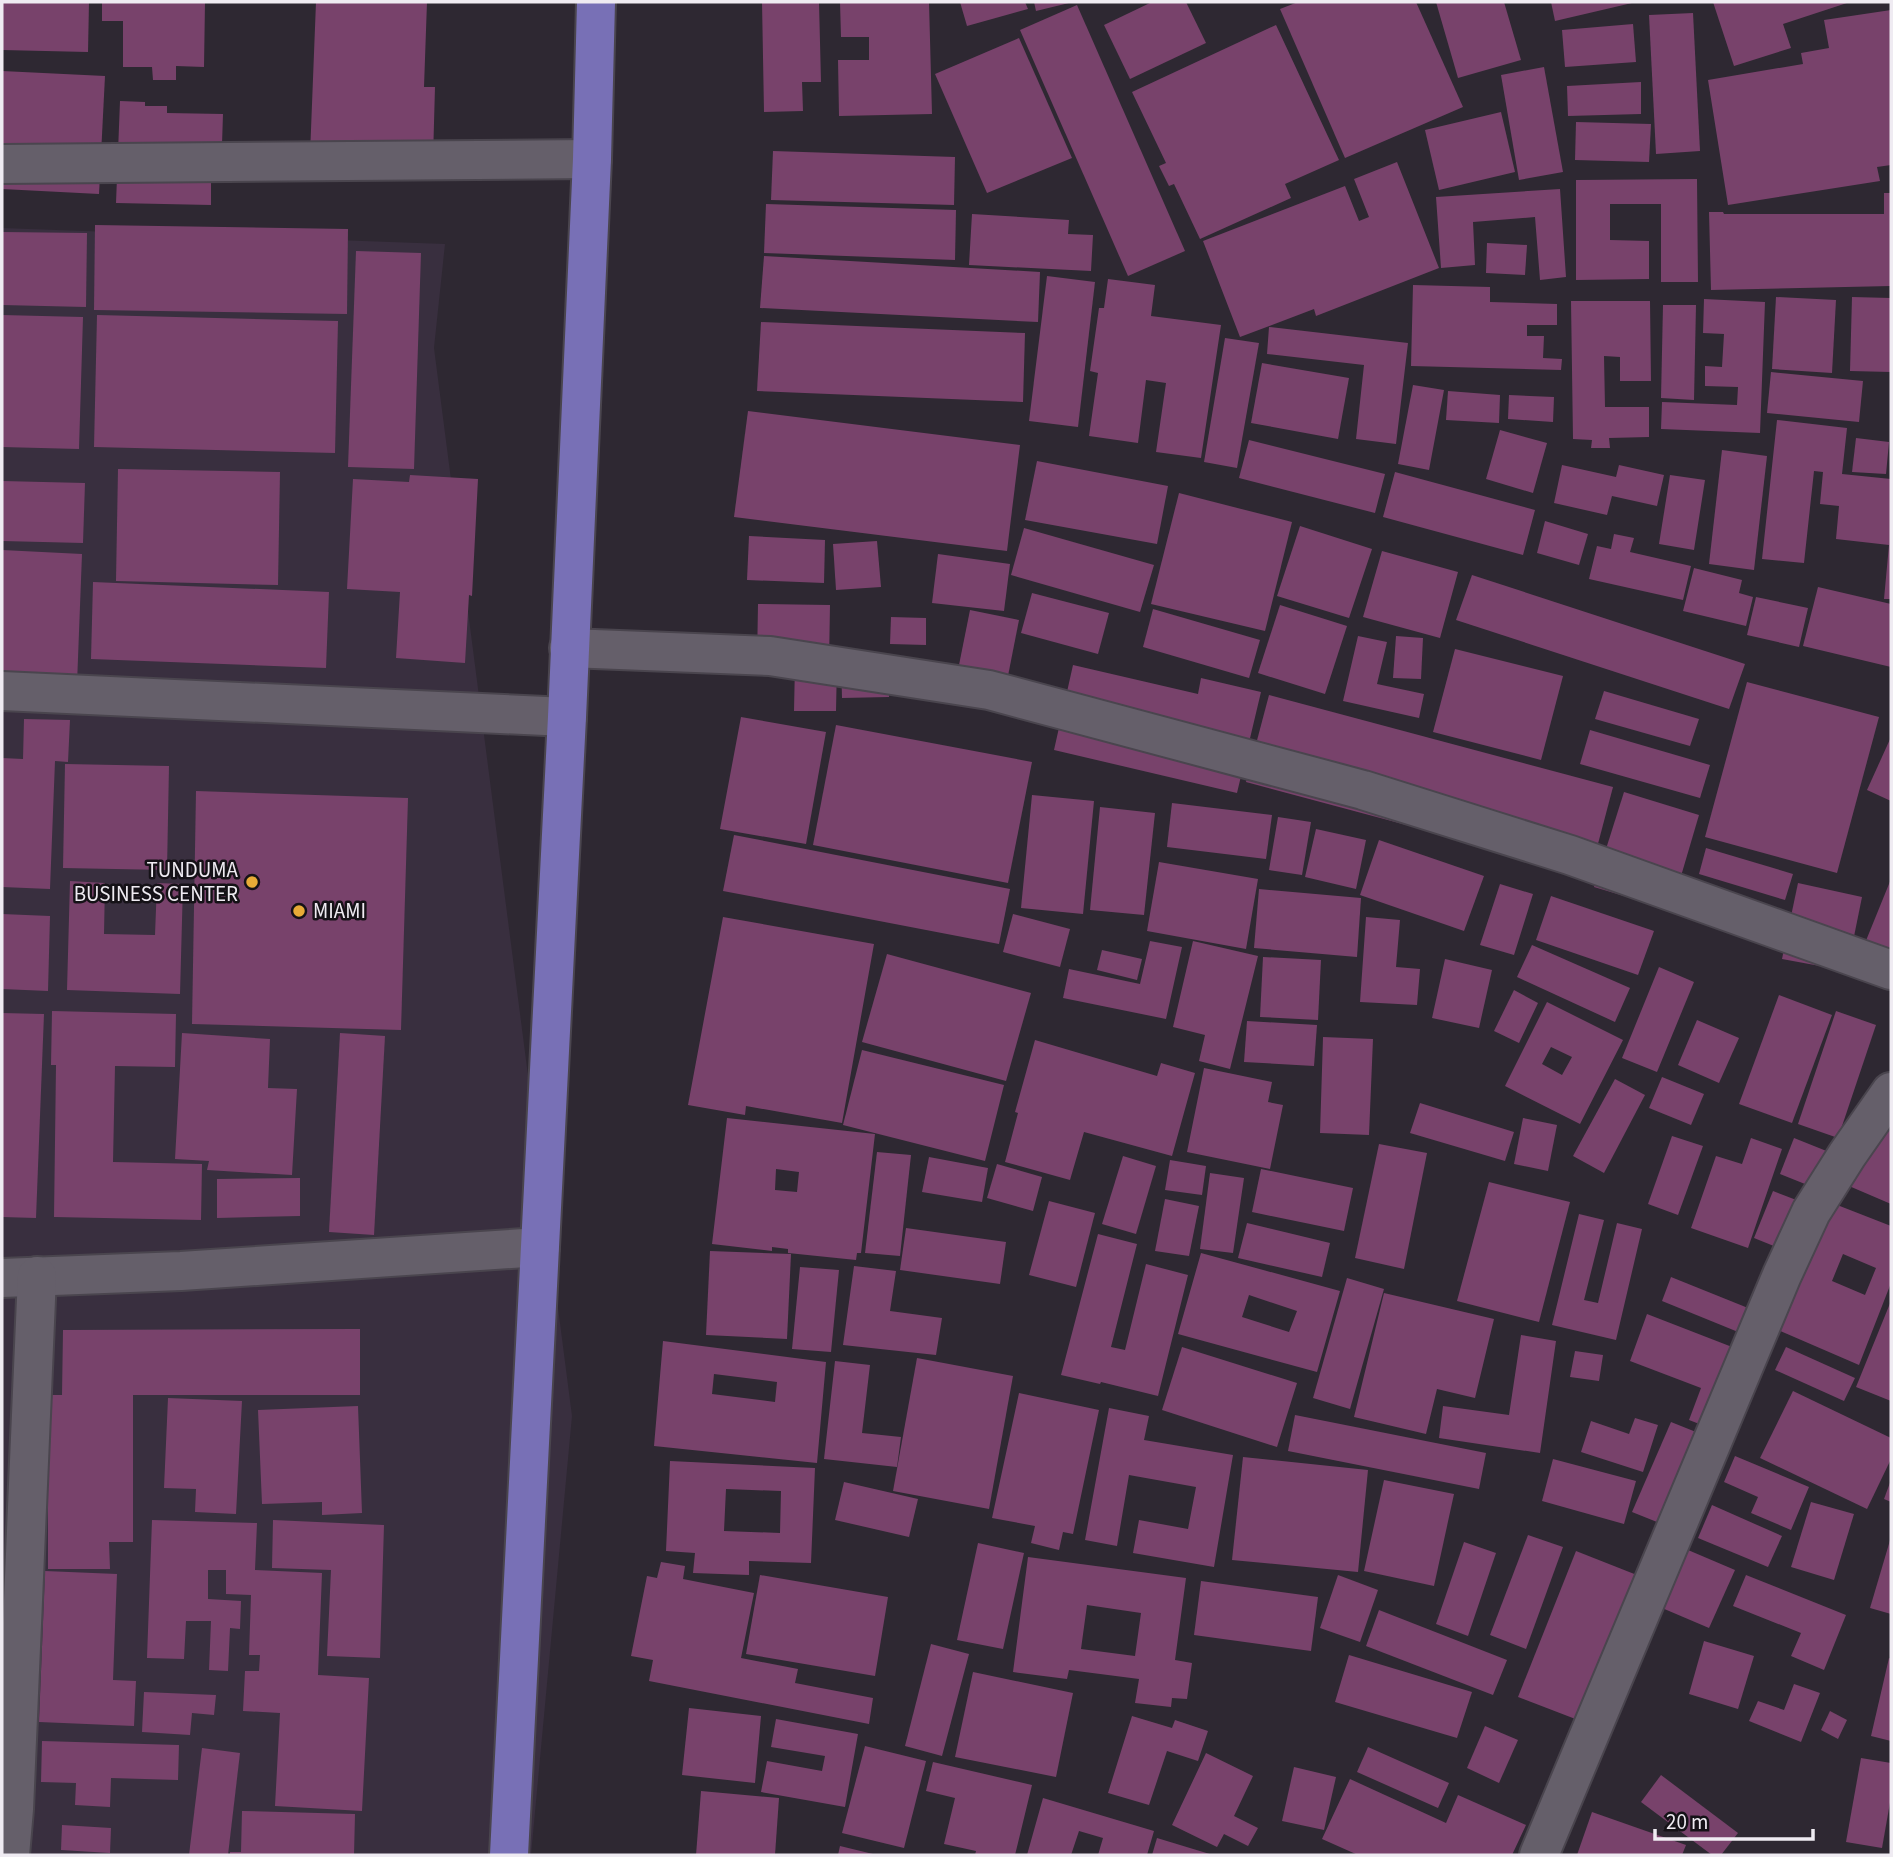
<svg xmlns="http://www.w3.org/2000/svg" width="1893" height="1857" font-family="'Source Sans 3',sans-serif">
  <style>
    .built { fill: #392f3f }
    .building { fill: #78426b; fill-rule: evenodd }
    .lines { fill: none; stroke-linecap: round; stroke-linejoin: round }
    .minor-casing { stroke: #4a454e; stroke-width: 42 }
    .trunk-casing { stroke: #4a454e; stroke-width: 42 }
    .minor { stroke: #655f6a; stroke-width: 38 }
    .trunk { stroke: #7870b6; stroke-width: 38 }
    .poi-dot { fill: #e8ab37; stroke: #151217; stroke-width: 2.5 }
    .labels { text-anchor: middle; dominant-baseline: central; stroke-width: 5; stroke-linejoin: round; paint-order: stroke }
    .poi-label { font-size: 21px; fill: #efebf2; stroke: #151217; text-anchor: end }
  </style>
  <rect width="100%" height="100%" fill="#2e2832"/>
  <path class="built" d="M2,228L445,244L434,348L572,1416L531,1855H2Z"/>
  <g class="building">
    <path d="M2,2H89L88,52L2,50Z"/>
    <path d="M102,2H205L204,67L176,66V80H153L152,67H123V21H102Z"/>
    <path d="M316,2H427L424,87H435L433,159L310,155Z"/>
    <path d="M762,2H819L821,82H802L803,111L764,112Z"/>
    <path d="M840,2H929L932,114L839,116L838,60H869V37H841Z"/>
    <path d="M960,2H1025L1028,9L967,26Z"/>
    <path d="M1034,2H1069V3L1036,11Z"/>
    <path d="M1152,2H1186L1206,43L1130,79L1104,25Z"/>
    <path d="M1298,2H1416L1463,107L1345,158L1280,9Z"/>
    <path d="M1436,2H1504L1521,60L1458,78Z"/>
    <path d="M1551,2H1632V3L1555,21Z"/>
    <path d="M1713,2H1850L1783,24L1791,48L1734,66Z"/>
    <path d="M1077,5L1185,251L1128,276L1020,30Z"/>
    <path d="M1891,10V165L1877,167L1880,181L1728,205L1708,80L1803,64L1801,53L1829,48L1824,20Z"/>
    <path d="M1693,13L1700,151L1656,154L1649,15Z"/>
    <path d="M1633,24L1636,62L1565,67L1562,30Z"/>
    <path d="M1276,25L1339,160L1285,184L1291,198L1200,239L1174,184L1169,186L1159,166L1166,163L1132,92Z"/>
    <path d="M1019,38L1072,158L987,193L935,74Z"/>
    <path d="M1544,67L1563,172L1519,180L1501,75Z"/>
    <path d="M2,71L105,76L99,194L2,189Z"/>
    <path d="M1641,82V114L1568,116L1567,86Z"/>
    <path d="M120,101L145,102V106H167V113L223,114L221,175H211V205L116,203Z"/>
    <path d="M1501,112L1515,172L1439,190L1425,130Z"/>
    <path d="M1576,122L1651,124L1649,162L1575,160Z"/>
    <path d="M773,151L955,157L954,205L771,200Z"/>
    <path d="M1397,162L1439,268L1316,316L1314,309L1240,337L1203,241L1345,186L1359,221L1369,217L1354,179Z"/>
    <path d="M1697,179L1698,282H1661V204H1610V240L1649,241V279L1576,280V180Z"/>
    <path d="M1560,189L1566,277L1540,280L1535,217L1473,222L1475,265L1441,268L1436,197Z"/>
    <path d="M1884,193H1891V286L1711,290L1709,212H1723L1724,214H1884Z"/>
    <path d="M766,204L956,210L955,260L764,253Z"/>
    <path d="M972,214L1069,220L1068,234L1093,235L1091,271L969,265Z"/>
    <path d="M95,225L348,229L347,314L94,310Z"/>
    <path d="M2,232L87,233L86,307L2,305Z"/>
    <path d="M1487,243L1527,245L1525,275L1486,273Z"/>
    <path d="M356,251L421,253L414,469L348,467Z"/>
    <path d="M764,256L1040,272L1038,322L760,308Z"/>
    <path d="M1047,276L1095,282L1078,427L1029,421Z"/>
    <path d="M1108,279L1155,285L1151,316L1221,325L1201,458L1156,452L1166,383L1146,380L1138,443L1089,436L1098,373L1090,371L1099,308H1104Z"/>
    <path d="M1413,285L1490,287V302L1557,304V325H1527V336H1544L1543,358L1562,359L1561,370L1411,366Z"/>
    <path d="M1776,297L1836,300L1832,373L1772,369Z"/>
    <path d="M1852,297L1891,298V372L1850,371Z"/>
    <path d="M1704,299L1765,302L1760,433L1661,429L1662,402L1737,405L1738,387L1705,386V366L1722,367L1724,334L1703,333Z"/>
    <path d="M1571,301H1650L1651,381H1620V357L1604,356L1605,407H1649V437L1609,438L1610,448H1591L1592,440L1573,439Z"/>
    <path d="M1663,305H1696L1694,400L1661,398Z"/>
    <path d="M2,315L83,317L79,449L2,447Z"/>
    <path d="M97,315L338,321L335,453L94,447Z"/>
    <path d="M761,322L1025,333L1023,402L757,391Z"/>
    <path d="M1269,327L1408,343L1396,444L1356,439L1364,365L1267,354Z"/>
    <path d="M1225,338L1259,343L1237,468L1204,462Z"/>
    <path d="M1262,363L1349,378L1338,439L1251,423Z"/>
    <path d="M1771,372L1863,381L1859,422L1767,413Z"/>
    <path d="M1413,385L1444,390L1429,470L1398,464Z"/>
    <path d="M1448,391L1500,395L1499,423L1446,420Z"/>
    <path d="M1509,395L1554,397L1553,422L1508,419Z"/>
    <path d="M748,411L1020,445L1007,551L734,517Z"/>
    <path d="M1777,420L1847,428L1842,474L1891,479V599H1884L1889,545L1836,539L1839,506L1820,504L1823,472L1814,471L1804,563L1762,559Z"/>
    <path d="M1500,430L1547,443L1533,493L1486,479Z"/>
    <path d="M1856,438L1889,442L1886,474L1852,472Z"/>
    <path d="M1249,440L1385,474L1375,513L1239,478Z"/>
    <path d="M1722,450L1767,456L1754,570L1709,564Z"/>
    <path d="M1037,461L1168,486L1157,544L1025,520Z"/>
    <path d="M1562,465L1616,477L1619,465L1664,475L1657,506L1612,496L1607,515L1554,503Z"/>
    <path d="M118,469L280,472L278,585L116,581Z"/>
    <path d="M1395,472L1535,510L1523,555L1383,517Z"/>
    <path d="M410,475L478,479L472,596L469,595L465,663L396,658L400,592L347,589L353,479L409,482Z"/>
    <path d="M1670,475L1705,480L1694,550L1659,544Z"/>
    <path d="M2,481L85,483L83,543L2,541Z"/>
    <path d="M1179,493L1292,522L1265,631L1151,604Z"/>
    <path d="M1545,521L1588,534L1579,565L1537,553Z"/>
    <path d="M1300,526L1372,549L1349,618L1277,596Z"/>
    <path d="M1024,528L1154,565L1140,612L1011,575Z"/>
    <path d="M1614,534L1634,538L1630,552L1691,566L1683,600L1589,579L1597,546L1611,549Z"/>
    <path d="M749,536L825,540L824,583L747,580Z"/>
    <path d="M877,541L881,587L836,590L833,544Z"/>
    <path d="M2,550L82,554L77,684L2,681Z"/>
    <path d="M1382,551L1458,572L1440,638L1363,617Z"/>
    <path d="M938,554L1010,564L1004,611L932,603Z"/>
    <path d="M1694,568L1742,580L1739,593L1753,597L1746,626L1683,611Z"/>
    <path d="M1472,575L1745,664L1729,709L1456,620Z"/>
    <path d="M93,582L329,592L326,668L91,659Z"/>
    <path d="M1818,587L1891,604V667L1803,646Z"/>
    <path d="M1032,593L1109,613L1098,654L1021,633Z"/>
    <path d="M1756,597L1808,608L1799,647L1747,635Z"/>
    <path d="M758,604L830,605L829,663H837L836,711H794L795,663L757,662Z"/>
    <path d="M1280,605L1347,626L1325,694L1258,673Z"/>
    <path d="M1153,609L1260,640L1249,678L1143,647Z"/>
    <path d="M970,610L1019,620L1007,681L958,670Z"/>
    <path d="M891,617L926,618V645L890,644Z"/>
    <path d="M1358,636L1387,642L1377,684L1424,694L1419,718L1343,701Z"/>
    <path d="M1396,636L1423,638L1421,679L1393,678Z"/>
    <path d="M1455,649L1563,676L1541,760L1433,732Z"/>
    <path d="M888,657L889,697L842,698L841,658Z"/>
    <path d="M1073,665L1198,694L1201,678L1261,692L1237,793L1054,750Z"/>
    <path d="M1747,682L1879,717L1837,873L1705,837Z"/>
    <path d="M1604,691L1699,719L1690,746L1595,719Z"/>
    <path d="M1269,695L1613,787L1590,874L1246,782Z"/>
    <path d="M741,717L826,732L806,844L720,829Z"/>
    <path d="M24,719L70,720L68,762L55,761L50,889L2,887V758L23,759Z"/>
    <path d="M836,725L1032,762L1008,883L813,845Z"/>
    <path d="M1590,730L1710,765L1700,798L1580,764Z"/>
    <path d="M1891,737V801L1867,790Z"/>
    <path d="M65,764L169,766L167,870L63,868Z"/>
    <path d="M196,791L408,798L401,1030L192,1024Z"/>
    <path d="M1624,792L1699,815L1671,910L1594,887Z"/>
    <path d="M1032,795L1094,801L1083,914L1021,908Z"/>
    <path d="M1172,803L1272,815L1266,859L1167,847Z"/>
    <path d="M1100,807L1155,813L1144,915L1090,910Z"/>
    <path d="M1278,817L1311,822L1302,875L1269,870Z"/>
    <path d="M1316,829L1366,840L1356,889L1305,877Z"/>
    <path d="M734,835L1010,889L999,944L723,891Z"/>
    <path d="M1379,840L1484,876L1464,931L1360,895Z"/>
    <path d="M1706,848L1793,874L1785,900L1699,874Z"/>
    <path d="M1159,862L1258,879L1246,949L1147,931Z"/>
    <path d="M1891,879V960L1863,948Z"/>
    <path d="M70,881L105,883L104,934L155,935L157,883L183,884L180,994L67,990Z"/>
    <path d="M1798,883L1862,897L1847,971L1782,959Z"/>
    <path d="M1500,884L1533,894L1514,955L1480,945Z"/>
    <path d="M1259,889L1361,898L1357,957L1254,948Z"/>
    <path d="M1551,896L1654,931L1638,975L1536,940Z"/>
    <path d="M2,914L50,916L48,991L2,989Z"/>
    <path d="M1013,914L1070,929L1060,967L1003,952Z"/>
    <path d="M723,917L874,944L842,1123L746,1106L745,1115L688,1105Z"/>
    <path d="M1366,917L1400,920L1396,967L1420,969L1417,1005L1360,1002Z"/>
    <path d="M1150,941L1182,947L1166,1019L1063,998L1069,969L1140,984Z"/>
    <path d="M1193,941L1258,956L1230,1069L1199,1061L1205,1035L1173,1027Z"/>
    <path d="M1532,945L1630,988L1615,1022L1517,977Z"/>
    <path d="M1102,950L1142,959L1137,980L1097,970Z"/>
    <path d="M887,954L1031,993L1006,1081L862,1042Z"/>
    <path d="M1263,957L1321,960L1318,1020L1260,1017Z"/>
    <path d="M1445,959L1492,970L1479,1028L1432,1018Z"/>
    <path d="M1659,967L1694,982L1657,1072L1622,1058Z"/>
    <path d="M1514,990L1538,1003L1519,1043L1494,1031Z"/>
    <path d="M1779,995L1832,1015L1792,1123L1739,1104Z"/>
    <path d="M1547,1002L1623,1040L1580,1124L1505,1086ZM1551,1047L1572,1057L1562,1075L1542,1064Z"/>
    <path d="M52,1011L176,1014L175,1067L115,1066L113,1162L202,1164L201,1220L54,1217L56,1065H51Z"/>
    <path d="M1836,1011L1876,1025L1838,1138L1798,1124Z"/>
    <path d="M2,1013L44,1014L36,1218L2,1217Z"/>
    <path d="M1697,1020L1739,1038L1719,1083L1678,1065Z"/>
    <path d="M1247,1021L1317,1025L1314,1066L1244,1062Z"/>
    <path d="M182,1033L270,1039L268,1088L297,1089L292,1175L207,1170L209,1161L175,1159Z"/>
    <path d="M340,1033L385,1036L374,1235L329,1232Z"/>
    <path d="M1323,1037L1373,1039L1369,1135L1320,1133Z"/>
    <path d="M1035,1040L1157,1076L1161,1063L1195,1073L1172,1156L1084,1132L1070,1180L1005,1162L1018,1113L1015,1112Z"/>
    <path d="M862,1050L1004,1085L985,1161L843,1125Z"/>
    <path d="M1204,1068L1272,1082L1268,1102L1283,1105L1270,1169L1187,1152Z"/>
    <path d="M1662,1077L1704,1094L1691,1125L1649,1108Z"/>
    <path d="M1615,1079L1645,1095L1604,1173L1573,1156Z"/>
    <path d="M1420,1103L1514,1132L1505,1161L1410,1133Z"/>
    <path d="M1891,1114V1204L1849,1186Z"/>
    <path d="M727,1118L875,1134L861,1253H857L856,1260L788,1253V1249L772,1247V1251L712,1244ZM776,1169L799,1172L797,1192L775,1190Z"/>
    <path d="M1523,1118L1557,1125L1548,1171L1514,1164Z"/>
    <path d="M1672,1136L1703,1146L1678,1215L1648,1204Z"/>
    <path d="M1751,1138L1782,1149L1748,1248L1691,1228L1716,1156L1742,1164Z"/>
    <path d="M1794,1138L1834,1154L1820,1190L1780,1174Z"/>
    <path d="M1379,1144L1427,1153L1404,1269L1355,1258Z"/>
    <path d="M877,1152L911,1155L900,1256L865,1253Z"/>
    <path d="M1123,1156L1156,1166L1136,1234L1102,1224Z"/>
    <path d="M929,1157L988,1168L982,1202L922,1192Z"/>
    <path d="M1170,1160L1206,1166L1202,1195L1165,1190Z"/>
    <path d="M997,1164L1042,1177L1033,1211L987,1198Z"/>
    <path d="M1261,1169L1353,1188L1344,1231L1252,1212Z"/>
    <path d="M1210,1173L1244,1178L1233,1253L1200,1249Z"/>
    <path d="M300,1178V1216L217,1218V1179Z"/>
    <path d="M1489,1182L1570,1202L1539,1322L1457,1301Z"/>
    <path d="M1773,1191L1812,1206L1794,1254L1754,1238Z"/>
    <path d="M1165,1199L1199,1206L1189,1256L1155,1251Z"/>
    <path d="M1049,1201L1095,1213L1076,1287L1029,1275Z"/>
    <path d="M1827,1201L1891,1226V1283L1859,1365L1778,1330ZM1843,1254L1876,1268L1865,1295L1832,1281Z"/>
    <path d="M1579,1214L1604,1220L1584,1300L1598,1303L1617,1223L1642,1229L1616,1340L1552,1325Z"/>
    <path d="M1247,1223L1330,1243L1322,1277L1238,1258Z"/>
    <path d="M906,1228L1006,1242L1000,1284L900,1270Z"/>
    <path d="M1098,1234L1137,1244L1111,1347L1125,1350L1146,1264L1188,1275L1158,1396L1101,1382L1100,1384L1061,1375Z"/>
    <path d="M710,1251L791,1254L787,1339L706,1335Z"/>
    <path d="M1201,1253L1340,1291L1317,1372L1178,1334ZM1249,1295L1297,1311L1289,1332L1242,1317Z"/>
    <path d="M854,1266L896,1271L890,1311L942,1318L936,1355L843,1345Z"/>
    <path d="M800,1267L839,1270L831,1352L792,1349Z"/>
    <path d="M1671,1277L1758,1312L1748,1336L1662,1301Z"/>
    <path d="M1347,1278L1384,1289L1350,1409L1313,1398Z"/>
    <path d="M1384,1293L1494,1319L1475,1398L1437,1389L1426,1434L1354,1417Z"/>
    <path d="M1891,1301V1401L1856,1387Z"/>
    <path d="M1647,1314L1745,1352L1715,1430L1689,1420L1701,1388L1630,1361Z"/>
    <path d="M360,1329V1395H133V1542H109L110,1569H48V1395H62L63,1330Z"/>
    <path d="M1521,1335L1556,1341L1540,1453L1439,1438L1443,1406L1509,1415Z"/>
    <path d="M663,1341L826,1362L817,1463L654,1446ZM714,1374L777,1382L775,1402L712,1394Z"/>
    <path d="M1182,1347L1297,1383L1277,1447L1162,1410Z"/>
    <path d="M1786,1347L1855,1378L1844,1401L1775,1370Z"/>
    <path d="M1575,1351L1603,1355L1599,1381L1570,1377Z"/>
    <path d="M917,1358L1013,1376L989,1509L893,1491Z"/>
    <path d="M835,1361L870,1365L862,1433L901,1437L897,1467L824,1459Z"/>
    <path d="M1793,1391L1891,1438V1459L1867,1509L1760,1458Z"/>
    <path d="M1019,1393L1099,1410L1073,1534L1063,1532L1059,1550L1031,1543L1035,1526L992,1518Z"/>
    <path d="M168,1398L242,1401L236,1514L195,1512L196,1489L164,1488Z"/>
    <path d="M358,1406L362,1513L322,1515V1502L262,1504L258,1410Z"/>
    <path d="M1109,1408L1149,1416L1144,1440L1233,1455L1214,1567L1133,1553L1139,1520L1188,1529L1196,1487L1129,1475L1117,1546L1085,1540Z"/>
    <path d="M1295,1415L1486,1453L1479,1489L1288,1451Z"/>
    <path d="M1635,1418L1658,1425L1643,1472L1581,1452L1591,1421L1629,1434Z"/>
    <path d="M1671,1422L1706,1436L1667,1526L1632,1512Z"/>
    <path d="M1735,1456L1809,1487L1791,1530L1751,1513L1758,1497L1724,1482Z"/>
    <path d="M1243,1457L1368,1470L1358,1572L1232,1560Z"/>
    <path d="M1553,1459L1636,1481L1624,1524L1542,1501Z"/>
    <path d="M670,1461L815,1468L811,1563L749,1561V1575L693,1573L695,1553L666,1551ZM726,1489L781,1491L780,1533L724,1531Z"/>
    <path d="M1384,1480L1454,1494L1434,1586L1364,1571Z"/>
    <path d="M1891,1480V1502L1884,1499Z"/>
    <path d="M844,1482L918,1499L909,1537L835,1520Z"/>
    <path d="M1811,1502L1854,1514L1834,1580L1791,1567Z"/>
    <path d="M1712,1505L1782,1536L1768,1567L1698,1538Z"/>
    <path d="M152,1520L257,1523L255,1570L322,1573L318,1675L369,1678L362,1811L275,1806L280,1713L243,1711L245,1671H259L260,1655H249L251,1595L226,1594V1570H208V1599L241,1601L240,1629L230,1628L228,1671L209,1670L211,1621H186L184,1659L147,1658Z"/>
    <path d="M273,1520L384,1525L380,1658L327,1656L331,1570L272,1568Z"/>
    <path d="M1528,1535L1563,1547L1526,1649L1490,1635Z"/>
    <path d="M1891,1537V1614L1870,1608Z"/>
    <path d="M1464,1542L1496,1553L1468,1636L1436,1624Z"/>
    <path d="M978,1543L1024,1553L1003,1649L957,1640Z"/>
    <path d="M1688,1550L1735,1570L1709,1628L1662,1608Z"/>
    <path d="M1576,1551L1647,1579L1591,1725L1518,1697Z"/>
    <path d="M1028,1557L1186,1578L1175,1660L1192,1663L1187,1699L1172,1698L1171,1707L1135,1703L1139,1679L1069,1670L1067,1679L1013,1672ZM1087,1605L1141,1613L1135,1656L1081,1649Z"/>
    <path d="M661,1562L685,1566L683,1579L754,1593L741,1658L798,1669L795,1683L873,1698L869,1724L649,1681L653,1660L631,1656L647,1576L657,1578Z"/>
    <path d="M45,1571L117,1574L113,1680L136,1681L134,1726L39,1722Z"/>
    <path d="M760,1575L888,1597L875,1676L746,1654Z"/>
    <path d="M1338,1575L1378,1590L1360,1642L1320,1628Z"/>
    <path d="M1746,1575L1846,1615L1824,1670L1791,1656L1801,1633L1733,1606Z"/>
    <path d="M1201,1581L1318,1597L1311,1651L1194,1635Z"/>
    <path d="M1379,1610L1507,1660L1493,1695L1366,1646Z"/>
    <path d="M1704,1641L1754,1656L1738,1709L1689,1694Z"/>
    <path d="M931,1644L969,1654L942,1756L905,1746Z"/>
    <path d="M1349,1655L1472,1692L1457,1738L1335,1702Z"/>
    <path d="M1889,1658L1891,1659V1741L1871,1736Z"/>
    <path d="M973,1672L1073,1693L1056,1777L955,1757Z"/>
    <path d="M1794,1684L1820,1693L1801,1742L1749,1721L1758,1701L1784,1710Z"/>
    <path d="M144,1692L216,1695L214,1715L192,1713L190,1735L142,1732Z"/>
    <path d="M689,1708L761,1716L755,1783L682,1775Z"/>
    <path d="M1830,1711L1847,1720L1838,1739L1821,1730Z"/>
    <path d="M1132,1716L1172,1728L1175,1720L1208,1731L1198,1761L1167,1751L1149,1805L1108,1793Z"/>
    <path d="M776,1719L858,1734L845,1807L761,1792L767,1761L822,1771L825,1756L771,1747Z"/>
    <path d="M1485,1726L1518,1740L1499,1783L1467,1768Z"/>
    <path d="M42,1741L179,1745L178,1780L111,1778L110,1807L75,1805L76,1783L41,1782Z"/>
    <path d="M865,1746L926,1761L904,1848L842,1833Z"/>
    <path d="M1368,1747L1449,1783L1438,1808L1357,1772Z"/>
    <path d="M202,1748L240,1753L228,1855H189Z"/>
    <path d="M1206,1753L1253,1776L1234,1816L1258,1828L1248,1846L1224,1834L1217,1847L1172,1825Z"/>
    <path d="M1861,1758L1891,1763V1797L1882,1848L1846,1842Z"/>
    <path d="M933,1762L1032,1785L1015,1855H975L976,1851L944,1844L955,1798L926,1791Z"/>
    <path d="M1294,1767L1336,1777L1324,1830L1282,1821Z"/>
    <path d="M1661,1775L1738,1833L1721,1855H1712L1641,1802Z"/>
    <path d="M1350,1779L1446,1823L1458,1795L1526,1825L1512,1855H1358L1322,1839Z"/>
    <path d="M701,1791L779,1798L775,1855H696Z"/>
    <path d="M1043,1798L1154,1831L1147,1855H1098L1103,1838L1079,1831L1071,1855H1027Z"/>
    <path d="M242,1811L355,1814L354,1855H230V1852H241Z"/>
    <path d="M1592,1812L1686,1845L1682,1855H1577Z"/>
    <path d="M62,1825L111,1828L110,1853L61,1850Z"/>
    <path d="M1157,1838L1213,1855H1152Z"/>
    <path d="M840,1846L873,1854V1855H838Z"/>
  </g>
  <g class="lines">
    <g class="minor-casing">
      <g id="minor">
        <path d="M2,164L592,159"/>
        <path d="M569,648L770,656L989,690L1363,790L1570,855L1891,970"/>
        <path d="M2,691L567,717"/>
        <path d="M2,1278L181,1271L540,1247"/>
        <path d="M10,1855L14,1809L37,1276"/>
        <path d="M1539,1855L1782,1275L1811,1212L1847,1155L1891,1092"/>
      </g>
    </g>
    <g class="trunk-casing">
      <path id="trunk" d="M509,1855L567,717L592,159L596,2"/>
    </g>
    <use href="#minor" class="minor"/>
    <use href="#trunk" class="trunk"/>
  </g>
  <g class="poi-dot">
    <circle cx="252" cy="882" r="7"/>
    <circle cx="299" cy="911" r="7"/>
  </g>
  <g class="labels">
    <g class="poi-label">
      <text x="238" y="870">TUNDUMA<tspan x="238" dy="24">BUSINESS CENTER</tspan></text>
      <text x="313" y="911" text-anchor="start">MIAMI</text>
    </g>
  </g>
  <rect width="1893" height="1857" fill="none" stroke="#efebf2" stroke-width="7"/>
  <path d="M1655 1829v10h158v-10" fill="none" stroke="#efebf2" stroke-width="3.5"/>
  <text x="1666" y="1829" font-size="21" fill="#efebf2" stroke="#151217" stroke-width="5" paint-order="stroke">20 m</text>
</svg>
